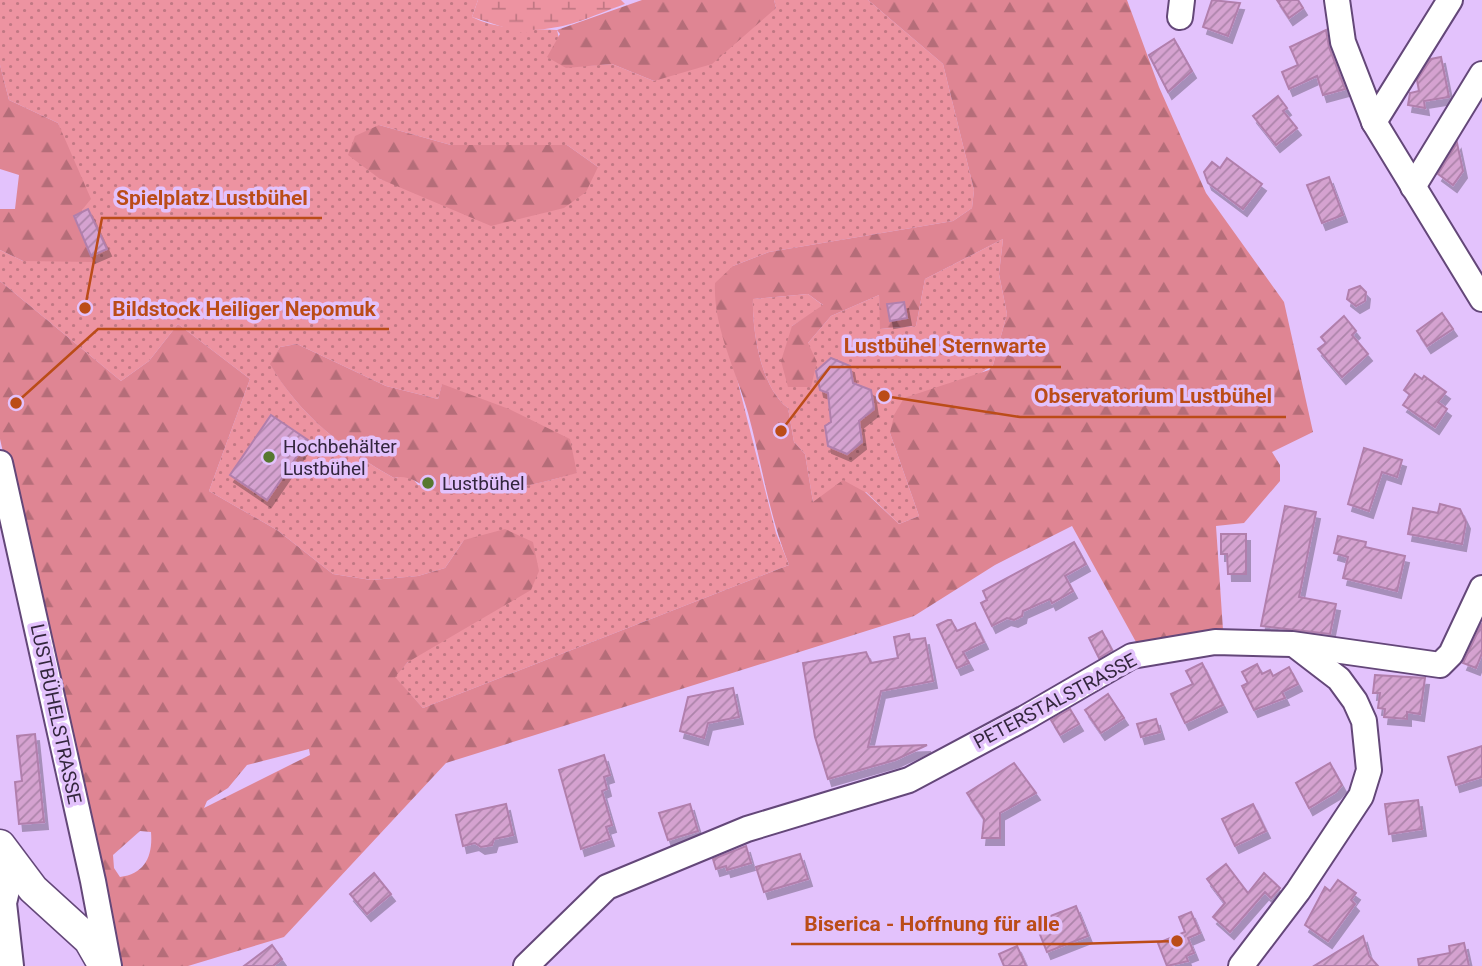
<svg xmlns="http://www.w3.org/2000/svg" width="1482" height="966" font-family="Roboto,sans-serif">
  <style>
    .green { fill: url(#green-dots); fill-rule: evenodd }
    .forest { fill: url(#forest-firs); fill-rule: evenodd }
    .wetland { fill: url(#wetland-marsh) }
    .building { fill: url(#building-hatch); stroke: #b17fac; stroke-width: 2; filter: url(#shadow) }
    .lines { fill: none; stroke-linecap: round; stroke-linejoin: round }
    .minor-casing { stroke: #644779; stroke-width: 28 }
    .major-casing { stroke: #644779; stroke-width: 33 }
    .minor { stroke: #fff; stroke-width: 24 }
    .major { stroke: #fff; stroke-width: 30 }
    .poi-dot { fill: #56782f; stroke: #e3c2fc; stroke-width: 2.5 }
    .labels { text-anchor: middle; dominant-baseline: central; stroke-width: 7; stroke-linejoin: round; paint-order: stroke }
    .poi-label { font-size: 19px; fill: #33263d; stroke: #e3c2fc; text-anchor: start }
    .street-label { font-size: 19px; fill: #33263d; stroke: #e3c2fc }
    .leader { fill: none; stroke: #bb4c18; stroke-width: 2.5 }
    .callout-dot { fill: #bb4c18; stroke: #e3c2fc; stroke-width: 2.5 }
    .callout-label { font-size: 21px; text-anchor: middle; font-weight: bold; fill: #bb4c18; stroke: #e3c2fc; stroke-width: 7; stroke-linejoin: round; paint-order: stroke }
  </style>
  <defs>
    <pattern id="green-dots" width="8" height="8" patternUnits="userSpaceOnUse" patternTransform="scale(1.75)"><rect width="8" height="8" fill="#ed93a1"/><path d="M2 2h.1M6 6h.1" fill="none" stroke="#c17884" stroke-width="1.8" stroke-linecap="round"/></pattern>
    <pattern id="forest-firs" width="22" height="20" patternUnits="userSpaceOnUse" patternTransform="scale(1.75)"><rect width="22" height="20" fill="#df8593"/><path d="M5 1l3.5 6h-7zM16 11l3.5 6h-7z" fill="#b56d79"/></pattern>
    <pattern id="wetland-marsh" width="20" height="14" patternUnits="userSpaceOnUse" patternTransform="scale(1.75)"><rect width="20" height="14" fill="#ed93a1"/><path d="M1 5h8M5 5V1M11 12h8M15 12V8" fill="none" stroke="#c17884"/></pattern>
    <pattern id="building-hatch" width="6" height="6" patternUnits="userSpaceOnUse" patternTransform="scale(1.75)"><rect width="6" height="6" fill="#d5a2d0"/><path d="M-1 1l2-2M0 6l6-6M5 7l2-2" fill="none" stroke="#ad84aa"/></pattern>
    <filter id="shadow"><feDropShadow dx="4" dy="7" stdDeviation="0" flood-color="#0004"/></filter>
  </defs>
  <rect width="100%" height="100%" fill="#e3c2fc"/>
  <g class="green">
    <path d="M0,0H478L472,17C498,30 529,29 557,30L566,67L612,64L654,81L776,8L774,0H868L943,64L974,190L972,208L953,221L769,252L733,266L734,367L776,533L789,565L423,708L394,677L408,662L464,540L445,568L418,576L371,580L333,574L277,530L209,491L250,379L178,324L149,361L121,381L0,281V250L23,261H94L82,210L84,203L58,123L9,100L0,65ZM379,125L451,145H567L598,167L398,184L380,179ZM297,344L386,386L438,399L442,385L577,472C520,492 477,492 418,485C412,476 404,475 394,478C346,451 298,414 271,365L280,347Z"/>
    <path d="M1003,239L999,274L1007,314L993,365L890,433L919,516L899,524L866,492L813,502L805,454L794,442L788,408C761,388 752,331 753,299L808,294L824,306L792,326L808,343L831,316L879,295L881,329L916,326L925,279ZM831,358L850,366L853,383L871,390L874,409L859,421L862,441L847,454L828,446L825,426L840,416L836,396L820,390L816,371Z"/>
  </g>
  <g class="forest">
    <path d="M642,0H774L776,8L712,64L654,81L612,64L566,68L547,57L560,34L557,30Z"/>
    <path d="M868,0H1127L1159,87L1206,193L1284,302L1313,432L1272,452L1280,465V481L1244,523L1216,526L1223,630L1136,642L1072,526L995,565L914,616L446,763L284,937L188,966H120L0,439V281L121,381L149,361L178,324L250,379L209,491L277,530L333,574L371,580L418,576L445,568L464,540L505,529L533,542L539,571L531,590L408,662L395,677L423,708L789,565C769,516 762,464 748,413C736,370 713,328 715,283L733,266L769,252L953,221L972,208L974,190L943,64ZM1003,239L999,274L1007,314L993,365L989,370L904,398L894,415L890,433L919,516L899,524L865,492L843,480L813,502L805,454L794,442L788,408C761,388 752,331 753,299L808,294L823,305L792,326L781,361L788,387H811L817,362L808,343L831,316L879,295L880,329L916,326L925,279ZM309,749L310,755L204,808L207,801L228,788L247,765ZM140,831L151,832C153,856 145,874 120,877L114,868L113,855Z"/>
    <path d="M0,65L9,100L58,123L91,199L82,210L94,262L23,261L0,250V209H15L19,175L0,169Z"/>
    <path d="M379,125L451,145H567L598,167L586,192L564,208L491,226L380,179L348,155L355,136Z"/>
    <path d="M297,344L386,386L438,399L442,384L509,409L570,439L577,473C537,484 491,496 448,494C426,493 413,472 394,478C346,451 298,414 270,364L280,347Z"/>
  </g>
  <path class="wetland" d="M478,0H621L625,4C588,17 570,29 529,30L525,34L472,17Z"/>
  <g class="building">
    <path d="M1212,0L1240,3L1228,36L1203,27Z"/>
    <path d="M1277,0H1298L1303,8L1289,18Z"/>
    <path d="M1326,30L1329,47L1345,89L1323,95L1317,76L1289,89L1282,72L1298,65L1290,47Z"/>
    <path d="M1174,39L1192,71L1168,92L1149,55Z"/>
    <path d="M1441,57L1449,97L1424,101L1425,108L1408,105L1410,93L1419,91L1417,80L1431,59Z"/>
    <path d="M1278,96L1287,108L1283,111L1297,128L1276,145L1253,116Z"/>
    <path d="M1457,143L1463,171L1453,185L1438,174Z"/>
    <path d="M1227,158L1262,184L1243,209L1208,183L1204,172L1212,162L1220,168Z"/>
    <path d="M1329,177L1343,215L1322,223L1307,185Z"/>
    <path d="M88,209L107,249L91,256L74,216Z"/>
    <path d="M1360,286L1366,292L1365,301L1356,306L1347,299L1349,290Z"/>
    <path d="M904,302L907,318L890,321L887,304Z"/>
    <path d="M1442,313L1453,329L1427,346L1417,331Z"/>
    <path d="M1344,316L1356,331L1352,335L1368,354L1342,377L1318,349L1326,343L1321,337Z"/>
    <path d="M831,358L850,366L853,383L871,390L874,409L859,421L862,442L847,454L828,446L825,426L831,422L828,393L820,390L816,371Z"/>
    <path d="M1415,374L1422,379L1424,376L1446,392L1438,402L1447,409L1435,427L1403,405L1410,395L1404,390Z"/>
    <path d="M271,415L308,440L267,500L230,475Z"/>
    <path d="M1364,448L1402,460L1397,477L1382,472L1369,511L1348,504Z"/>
    <path d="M1440,504L1460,509L1466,522L1462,544L1408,534L1413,508L1438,513Z"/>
    <path d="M1285,506L1316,512L1299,597L1336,604L1330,634L1261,626Z"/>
    <path d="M1221,534H1246V574H1228L1227,554H1221Z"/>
    <path d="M1338,536L1366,542L1365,547L1405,556L1397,591L1343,578L1348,557L1334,553Z"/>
    <path d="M1074,542L1086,564L1065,576L1073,591L1052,603L1050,599L1023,611L1022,616L1014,620L1007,618L992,626L981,603L987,600L983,591Z"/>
    <path d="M948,620H951L957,631L975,623L984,642L963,652L969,663L957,668L937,625Z"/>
    <path d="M1482,623V653L1476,668L1463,663Z"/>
    <path d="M1102,631L1112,650L1099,658L1089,638Z"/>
    <path d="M909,634L910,640L925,638L933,681L881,691L868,747L927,745L895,760L828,779L815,737L803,663L866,652L871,663L898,658L894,637Z"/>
    <path d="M1202,663L1223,705L1185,723L1171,694L1193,684L1186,671Z"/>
    <path d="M1257,664L1262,674L1270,670L1273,676L1289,667L1298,684L1282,692L1285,698L1254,710L1242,686L1248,683L1242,672Z"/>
    <path d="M1375,675L1425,678L1420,714L1407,712V719L1384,717L1385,709L1378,708L1380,693H1373Z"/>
    <path d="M733,688L739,717L708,723L704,738L680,731L688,697Z"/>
    <path d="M1108,694L1124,718L1101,733L1085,710Z"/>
    <path d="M1070,709L1079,724L1060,735L1051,720Z"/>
    <path d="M1156,719L1160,732L1141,737L1137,724Z"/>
    <path d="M35,734L44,822L19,824L15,782L22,781L17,736Z"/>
    <path d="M1482,746V777L1456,785L1448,757Z"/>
    <path d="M604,755L610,775L604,777L607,789L602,791L612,825L606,827L610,839L581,849L559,770Z"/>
    <path d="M1014,763L1036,793L1000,813V838H982L984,819L967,793Z"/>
    <path d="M1330,763L1342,785L1336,792L1309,808L1296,783Z"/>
    <path d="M1418,800L1422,829L1389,834L1385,804Z"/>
    <path d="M506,804L513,835L494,839L492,845L481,847L475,843L463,846L456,815Z"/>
    <path d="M690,804L698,831L668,840L659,813Z"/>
    <path d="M1253,804L1266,831L1235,846L1222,819Z"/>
    <path d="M746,846L751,863L727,870L726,866L716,869L713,859Z"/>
    <path d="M800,854L808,879L764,892L756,867Z"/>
    <path d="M1226,864L1248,893L1264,873L1280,888L1271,898L1265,892L1230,932L1213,917L1225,903L1207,879Z"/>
    <path d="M374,873L391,894L367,914L350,894Z"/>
    <path d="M1338,880L1356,893L1351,900L1355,904L1328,941L1305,925L1325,887L1330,891Z"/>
    <path d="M1076,906L1088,936L1047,952L1035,922Z"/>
    <path d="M1191,912L1200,933L1188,938L1194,953L1186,956L1188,961L1167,966L1158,943L1185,932L1179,917Z"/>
    <path d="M1363,936L1369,956L1378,966H1314Z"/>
    <path d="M1464,943L1469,966H1419L1418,959L1450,953L1449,946Z"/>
    <path d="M272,945L282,959L273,966H244Z"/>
    <path d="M1017,946L1026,966H1004L999,954Z"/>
  </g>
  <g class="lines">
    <g class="minor-casing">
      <g id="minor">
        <path d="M1337,0L1343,42L1374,122L1482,299"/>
        <path d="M1180,17L1182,0"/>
        <path d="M1374,122L1450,0"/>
        <path d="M1413,187L1482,74"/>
        <path d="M0,463L93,881L109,966"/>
        <path d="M11,966L4,903L13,865"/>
        <path d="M526,966L607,887L747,829L909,780L1025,718L1132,656L1215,642L1292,644L1440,665L1451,654L1482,588"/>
        <path d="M1241,966L1298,891L1361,796L1369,770L1364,721L1355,701L1339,679L1296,646"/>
      </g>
    </g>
    <g class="major-casing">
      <path id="major" d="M0,845L33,889L89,940L104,966"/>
    </g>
    <use href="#minor" class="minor"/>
    <use href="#major" class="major"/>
  </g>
  <g class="poi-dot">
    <circle cx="269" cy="457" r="7"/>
    <circle cx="428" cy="483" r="7"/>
  </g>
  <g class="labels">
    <g class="poi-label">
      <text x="283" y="446">Hochbehälter<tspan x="283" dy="22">Lustbühel</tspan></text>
      <text x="442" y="483">Lustbühel</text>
    </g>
    <g class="street-label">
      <text transform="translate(1055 701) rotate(-28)">PETERSTALSTRASSE</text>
      <text transform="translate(56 714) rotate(78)">LUSTBÜHELSTRASSE</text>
    </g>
  </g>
  <path class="leader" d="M85 308L102 218H322M16 403L98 329H389M781 431L830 367H1061M884 396L1020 417H1286M1177 941L1074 944H791"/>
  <g class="callout-dot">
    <circle cx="85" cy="308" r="7"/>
    <circle cx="16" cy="403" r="7"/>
    <circle cx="781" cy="431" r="7"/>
    <circle cx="884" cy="396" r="7"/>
    <circle cx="1177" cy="941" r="7"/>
  </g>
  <g class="callout-label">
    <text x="212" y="205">Spielplatz Lustbühel</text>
    <text x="244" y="316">Bildstock Heiliger Nepomuk</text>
    <text x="945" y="353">Lustbühel Sternwarte</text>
    <text x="1153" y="403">Observatorium Lustbühel</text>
    <text x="932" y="931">Biserica - Hoffnung für alle</text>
  </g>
</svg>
